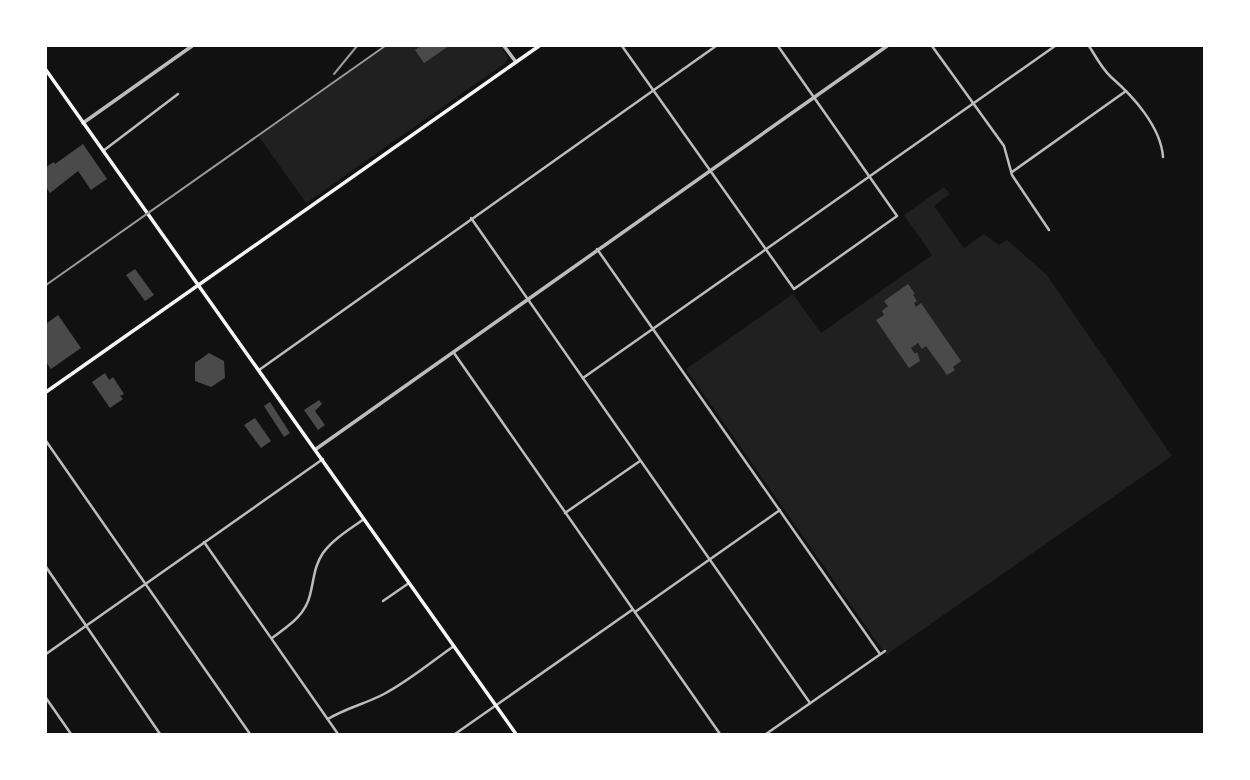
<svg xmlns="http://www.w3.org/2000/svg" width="1250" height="780" font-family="Overpass,sans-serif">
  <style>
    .green { fill: #202020 }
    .building { fill: #4a4a4a }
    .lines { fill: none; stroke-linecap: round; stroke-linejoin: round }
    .minor { stroke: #bcbcbc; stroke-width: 2.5 }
    .tertiary { stroke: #bcbcbc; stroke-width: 3.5 }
    .secondary { stroke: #f5f5f5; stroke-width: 3.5 }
    .primary { stroke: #f5f5f5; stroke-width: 3.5 }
    .rail { stroke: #9a9a9a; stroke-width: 2 }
  </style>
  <rect width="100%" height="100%" fill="#111"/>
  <g class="green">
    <path d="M385,46H501L508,58L505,63L306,203L258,135Z"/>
    <path d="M944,187L950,194L934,206L964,248L984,234L999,245L1007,240L1046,274L1172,456L886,655L686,369L793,294L821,333L932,255L904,215Z"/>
  </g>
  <g class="building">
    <path d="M421,46H449L424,63L415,50Z"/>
    <path d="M83,144L107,179L91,190L78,171L50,193L46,187V167L54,162L55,164Z"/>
    <path d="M135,269L154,295L145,301L126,275Z"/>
    <path d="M908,284L915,294L913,295L917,301L914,303L916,307L921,303L961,361L953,367L955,370L947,375L926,346L922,349L918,343L911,348L915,354L917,352L920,361L909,368L876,320L884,315L882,311L888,306L884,301Z"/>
    <path d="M58,315L81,348L51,369L46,362V324Z"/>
    <path d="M209,353L224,361L225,378L211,387L195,381V363Z"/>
    <path d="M105,373L109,380L113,377L124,394L120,396L123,399L110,408L92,382Z"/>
    <path d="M319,400L322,404L315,411L325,425L318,430L304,410Z"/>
    <path d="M270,402L290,433L284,437L264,406Z"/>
    <path d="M255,418L271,441L261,448L244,425Z"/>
  </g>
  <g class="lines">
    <g class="minor">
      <path d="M622,46L794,289L897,216L778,46"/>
      <path d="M932,46L1004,146L1012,175L1049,230"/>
      <path d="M1089,46C1095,55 1102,69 1111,77C1133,96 1161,127 1163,157"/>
      <path d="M103,151L178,94"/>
      <path d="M1012,172L1126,91"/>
      <path d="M471,218L810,703"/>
      <path d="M597,249L880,654"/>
      <path d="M454,353L720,734"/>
      <path d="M259,370L716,46"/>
      <path d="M583,378L1055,46"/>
      <path d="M46,441L250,734"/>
      <path d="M565,513L640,461"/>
      <path d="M204,542L338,734"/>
      <path d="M46,567L160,734"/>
      <path d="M383,601L409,583"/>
      <path d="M635,612L780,510"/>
      <path d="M272,638C288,626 305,616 310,595C314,580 314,566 323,553C333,539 350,529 364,519"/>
      <path d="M46,654L323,459"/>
      <path d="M46,698L71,734"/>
      <path d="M328,719C346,708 365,704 384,694C409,681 431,662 454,646"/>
      <path d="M455,734L632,610"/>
      <path d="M766,734L885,651"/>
    </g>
    <g class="tertiary">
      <path d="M504,46L516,62"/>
      <path d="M83,123L192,46"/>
      <path d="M316,449L887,46"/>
    </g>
    <path class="secondary" d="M46,70L516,734"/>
    <path class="primary" d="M46,392L539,46"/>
    <g class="rail">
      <path d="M334,74L357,46"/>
      <path d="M46,285L385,46"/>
    </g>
  </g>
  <rect width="1250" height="780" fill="none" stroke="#ffffff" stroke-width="94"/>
</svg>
